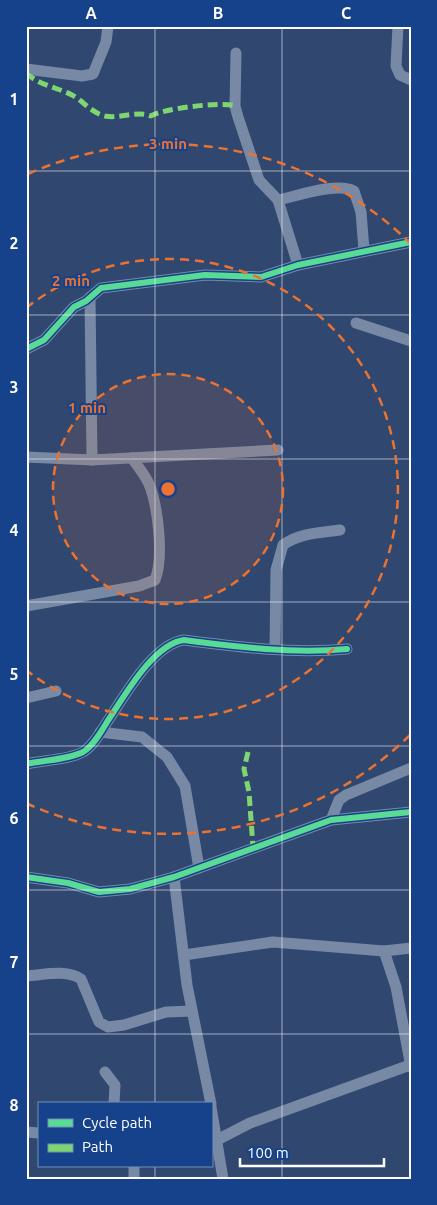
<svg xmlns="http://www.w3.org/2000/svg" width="437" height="1205" font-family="Ubuntu,sans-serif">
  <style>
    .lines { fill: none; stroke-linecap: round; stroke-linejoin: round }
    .minor { stroke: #7789a5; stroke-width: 11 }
    .quiet { stroke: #7fd670; stroke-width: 5; stroke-dasharray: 10 5; stroke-linecap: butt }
    .cycleway-casing { stroke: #15428b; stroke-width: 9 }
    .cycleway { stroke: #5adb95; stroke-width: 6 }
    .grid { fill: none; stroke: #fff; stroke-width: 1; stroke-opacity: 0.55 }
    .ring { fill: none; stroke: #eb7230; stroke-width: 2.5; stroke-dasharray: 9 6 }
    .centre { fill: #eb7230; stroke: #15428b; stroke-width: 2.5 }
    .ring-label { font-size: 15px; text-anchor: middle; font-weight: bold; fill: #eb7230; stroke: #15428b; stroke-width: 4; stroke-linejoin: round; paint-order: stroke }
    .neatline { fill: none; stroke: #fff; stroke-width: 2 }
    .grid-label { font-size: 16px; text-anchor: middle; font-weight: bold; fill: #fff }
  </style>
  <rect width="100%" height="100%" fill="#304870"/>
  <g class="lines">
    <g class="minor">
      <path d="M398,26L396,66L400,75L411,80"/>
      <path d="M236,53L235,106L238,117L259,180L278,200L298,265"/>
      <path d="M26,69L82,76L93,74L106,42L108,26"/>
      <path d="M278,200C297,196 337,182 354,191L361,212L364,250"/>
      <path d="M90,297L92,460"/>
      <path d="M356,323L411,341"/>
      <path d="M26,349L44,340L74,307L86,301L101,288L205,275L261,277L298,265L411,242"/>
      <path d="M26,457L92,460L278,450"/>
      <path d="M26,606L139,586L155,580C164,558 158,506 149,484C145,475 138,467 132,458"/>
      <path d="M275,649L276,570L283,545C299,533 320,533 340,530"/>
      <path d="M26,698L56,691"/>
      <path d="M100,732L142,737L167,757L185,786L199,868"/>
      <path d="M26,764C43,760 68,760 83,752C93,746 101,732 107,722C124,697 153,644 184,640C238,647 293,654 347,649"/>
      <path d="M331,820L339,800L346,795L411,768"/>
      <path d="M26,877L68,883L99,892L130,889L174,877L331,820L411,812"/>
      <path d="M174,877L187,985L211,1104"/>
      <path d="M384,951L396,987L411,1067"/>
      <path d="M184,955L273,942L384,951L411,948"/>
      <path d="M26,976C44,975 66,969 81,979L99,1022L108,1027L124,1025L166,1012L192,1011"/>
      <path d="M105,1072L115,1085L114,1104"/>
      <path d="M211,1107L223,1179"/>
      <path d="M26,1132L39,1133"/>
      <path d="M217,1140L250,1123L410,1065"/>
      <path d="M134,1166V1179"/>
    </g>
    <g class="quiet">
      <path d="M26,73C39,85 56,87 72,95C83,101 92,113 105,116C121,119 136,110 151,116C161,109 223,101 235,106"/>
      <path d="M248,752L244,769L249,792L253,847"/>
    </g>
    <g class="cycleway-casing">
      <g id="cycleway">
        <path d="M26,349L44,340L74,307L86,301L101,288L205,275L261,277L298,265L411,242"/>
        <path d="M26,764C43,760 68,760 83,752C93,746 101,732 107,722C124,697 153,644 184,640C238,647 293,654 347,649"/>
        <path d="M26,877L68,883L99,892L130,889L174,877L331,820L411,812"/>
      </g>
    </g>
    <use href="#cycleway" class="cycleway"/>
  </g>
  <path class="grid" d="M155,26V1104M282,26V1179M26,171H411M26,315H411M26,459H411M26,602H411M26,746H411M26,890H411M26,1034H411M155,1166V1179"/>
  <circle cx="168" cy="489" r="115" fill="#eb7230" fill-opacity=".12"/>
  <g class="ring">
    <circle cx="168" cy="489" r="115"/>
    <path d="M26 308A230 230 0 1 1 26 670"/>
    <path d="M410 735A345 345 0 0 1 28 804M28 174A345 345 0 0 1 410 243"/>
  </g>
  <circle cx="168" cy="489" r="8" class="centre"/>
  <g class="ring-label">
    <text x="168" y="149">3 min</text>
    <text x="71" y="286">2 min</text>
    <text x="87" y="413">1 min</text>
  </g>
  <rect width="437" height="1205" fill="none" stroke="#15428b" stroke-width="55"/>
  <rect x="38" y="1102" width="175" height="65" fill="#15428b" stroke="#738eb9"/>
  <rect x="48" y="1119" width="25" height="8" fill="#5adb95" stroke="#738eb9"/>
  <text x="82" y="1128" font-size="15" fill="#ffffff">Cycle path</text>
  <rect x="48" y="1144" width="25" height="8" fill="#7fd670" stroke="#738eb9"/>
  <text x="82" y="1152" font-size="15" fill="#ffffff">Path</text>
  <path d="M240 1158v8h144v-8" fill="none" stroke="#ffffff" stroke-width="2.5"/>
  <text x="247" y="1158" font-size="15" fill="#ffffff" stroke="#15428b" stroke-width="4" paint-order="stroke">100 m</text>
  <rect x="28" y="28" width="382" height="1150" class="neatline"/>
  <g class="grid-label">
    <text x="91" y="19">A</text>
    <text x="218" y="19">B</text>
    <text x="346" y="19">C</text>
    <text x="14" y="105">1</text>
    <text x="14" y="249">2</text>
    <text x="14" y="393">3</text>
    <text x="14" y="536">4</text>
    <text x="14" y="680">5</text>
    <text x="14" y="824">6</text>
    <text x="14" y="968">7</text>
    <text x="14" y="1111">8</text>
  </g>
</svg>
